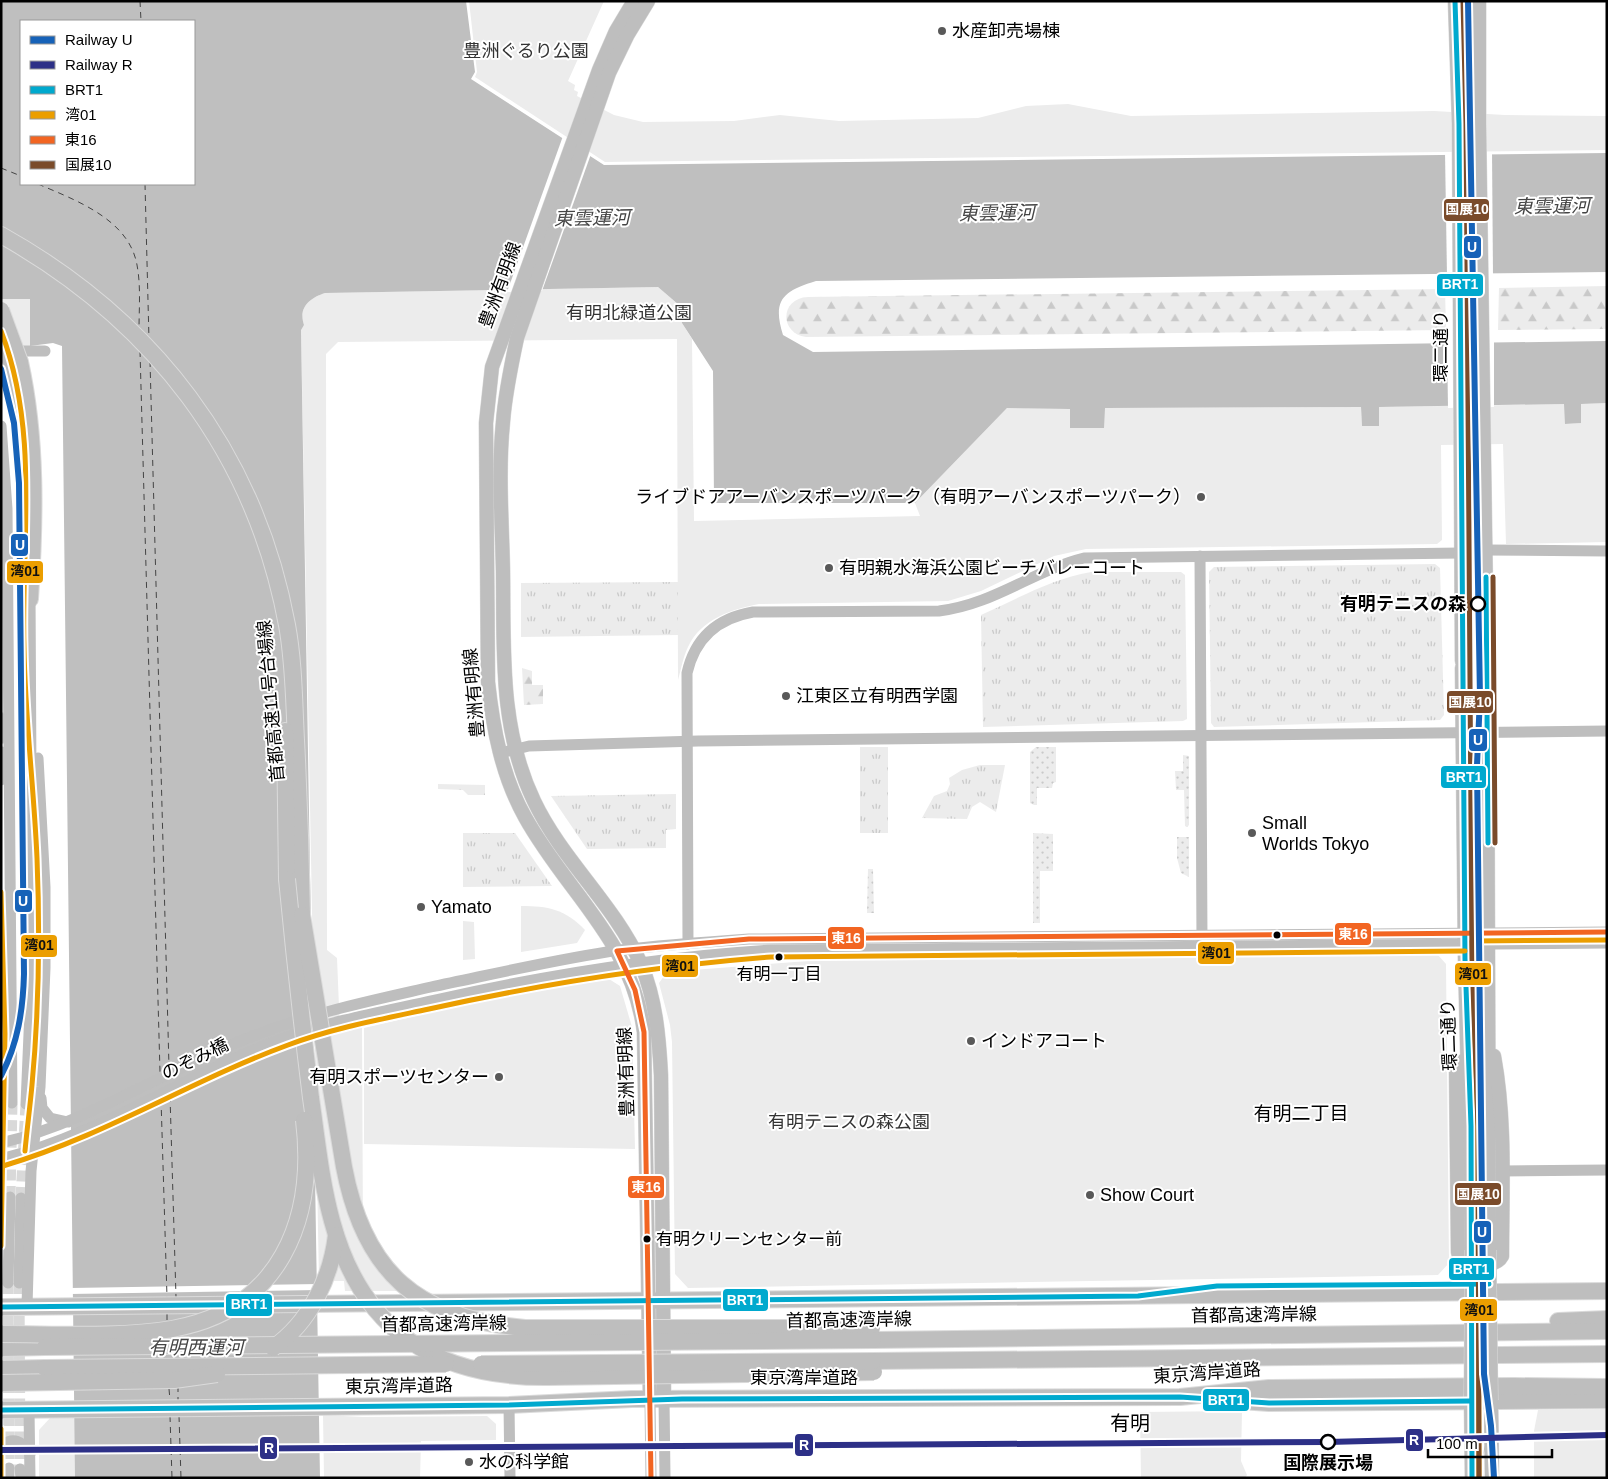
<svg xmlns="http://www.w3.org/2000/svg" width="1608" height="1479" font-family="Arial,'Noto Sans JP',sans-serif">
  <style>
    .grass { fill: url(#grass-tufts) }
    .forest { fill: url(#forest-firs) }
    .park { fill: #ececec }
    .garden { fill: url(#garden-dots) }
    .water { fill: #bfbfbf; fill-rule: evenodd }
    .pier { fill: #fff }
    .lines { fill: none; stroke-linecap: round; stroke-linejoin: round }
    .ferry { stroke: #444; stroke-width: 1; stroke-dasharray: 6 5; stroke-linecap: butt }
    .minor-tunnel { stroke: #d9d9d9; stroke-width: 11; stroke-dasharray: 11 5.5; stroke-linecap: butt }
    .major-casing { stroke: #dbdbdb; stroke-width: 15 }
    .highway-casing { stroke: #dbdbdb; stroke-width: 18 }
    .minor { stroke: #bebebe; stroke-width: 11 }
    .major { stroke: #bebebe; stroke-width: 14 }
    .highway { stroke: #bebebe; stroke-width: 16 }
    .tram { stroke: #bebebe; stroke-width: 1 }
    .major-bridge-casing { stroke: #dbdbdb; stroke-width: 15; stroke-linecap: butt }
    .highway-bridge-casing { stroke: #dbdbdb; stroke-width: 18; stroke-linecap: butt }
    .minor-bridge { stroke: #bebebe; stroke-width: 11 }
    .major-bridge { stroke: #bebebe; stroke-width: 14 }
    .highway-bridge { stroke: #bebebe; stroke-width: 16 }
    .bus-1-casing { stroke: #fff; stroke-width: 9 }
    .bus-2-casing { stroke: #fff; stroke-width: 9 }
    .bus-3-casing { stroke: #fff; stroke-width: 9 }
    .bus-4-casing { stroke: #fff; stroke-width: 9 }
    .bus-1 { stroke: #00a9ce; stroke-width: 5 }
    .bus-2 { stroke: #eb9e00; stroke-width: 5 }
    .bus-3 { stroke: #f26522; stroke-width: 5 }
    .bus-4 { stroke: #7a4b2a; stroke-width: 5 }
    .rail-1-casing { stroke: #fff; stroke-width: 10 }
    .rail-2-casing { stroke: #fff; stroke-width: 10 }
    .rail-1 { stroke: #1662b8; stroke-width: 6 }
    .rail-2 { stroke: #2d3087; stroke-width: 6 }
    .poi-dot { fill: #595959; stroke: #fff; stroke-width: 2 }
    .stop-dot { fill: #fff; stroke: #000; stroke-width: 2.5 }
    .bus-dot { fill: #000; stroke: #fff; stroke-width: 2 }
    .labels { text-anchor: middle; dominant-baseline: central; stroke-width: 4; stroke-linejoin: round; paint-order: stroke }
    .bus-label { font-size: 17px; fill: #000; stroke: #fff }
    .poi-label { font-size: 18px; fill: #000; stroke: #fff; text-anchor: start }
    .park-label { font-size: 18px; fill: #333; stroke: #fff }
    .street-label { font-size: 18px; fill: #000; stroke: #fff }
    .stop-label { font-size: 18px; font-weight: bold; fill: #000; stroke: #fff; text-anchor: end }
    .water-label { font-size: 19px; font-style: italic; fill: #444; stroke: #fff }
    .neighbourhood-label { font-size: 19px; fill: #000; stroke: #fff }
    .quarter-label { font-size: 20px; fill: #000; stroke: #fff }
    .line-badge { stroke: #fff; stroke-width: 2 }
    .badge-label { font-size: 14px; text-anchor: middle; font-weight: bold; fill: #fff }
    .pale-badge-label { font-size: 14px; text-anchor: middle; font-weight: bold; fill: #111 }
  </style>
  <defs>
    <pattern id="grass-tufts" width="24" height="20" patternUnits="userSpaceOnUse" patternTransform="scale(1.25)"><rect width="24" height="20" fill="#ececec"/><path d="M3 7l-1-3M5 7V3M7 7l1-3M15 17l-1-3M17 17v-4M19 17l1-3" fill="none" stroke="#c9c9c9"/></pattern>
    <pattern id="forest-firs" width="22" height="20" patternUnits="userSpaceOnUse" patternTransform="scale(1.25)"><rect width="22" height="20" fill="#ececec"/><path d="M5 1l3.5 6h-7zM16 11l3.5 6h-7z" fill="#c9c9c9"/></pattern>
    <pattern id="garden-dots" width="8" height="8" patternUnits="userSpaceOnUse" patternTransform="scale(1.25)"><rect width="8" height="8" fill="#ececec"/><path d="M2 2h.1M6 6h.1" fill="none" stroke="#c9c9c9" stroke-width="1.8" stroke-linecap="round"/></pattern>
  </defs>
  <rect width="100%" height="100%" fill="#fff"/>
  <g class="grass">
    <path d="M1435,564L1440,568L1444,715L1440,720L1214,727L1211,723L1209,572L1214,567Z"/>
    <path d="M1091,572H1181L1185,575L1187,719L1183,721L983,727L981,615C1017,599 1051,579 1091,572Z"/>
    <path d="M678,582V635L521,637V583Z"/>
    <rect x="860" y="747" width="28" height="86"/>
    <path d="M980,765H1005L996,812L980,802L972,807L967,819L922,818L934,796L947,791L950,784L949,778L962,770Z"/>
    <path d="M676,794V829L666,830V848L587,849L551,796Z"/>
    <path d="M463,833H515L552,886L463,887Z"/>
  </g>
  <g class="forest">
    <path d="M1607,286V329L1498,330L1499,288Z"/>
    <path d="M1445,289L1446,330L806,337C779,333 780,298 808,297Z"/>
    <path d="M522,668L532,671V685H543V704L524,705Z"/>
    <path d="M438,784L485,785V795H468L463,790L438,789Z"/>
  </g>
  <g class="park">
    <path d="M469,1H604L568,81L575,85L574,90L578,92L577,96L614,115L643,122L734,121L780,115L839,121L978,118L1026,106L1068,104L1131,116L1434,111L1505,115L1607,116V150L605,162L475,77L477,72Z"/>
    <path d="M658,287L679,305L682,323L692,339L694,521L920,516L915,503L1007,408L1070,409L1071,428L1105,408L1361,407L1362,426L1379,407L1565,404V424L1581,423V404L1607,403V542L1506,544L1503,444L1441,445L1442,540L1437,544L1086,549L1054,556L981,591L948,601L759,604C732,609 701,619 688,647C683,657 681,670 678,680L677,339L338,342L326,354L327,950L337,958L340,1031L362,1025L363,1239L407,1291H345L344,1281H319L301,329L304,325C298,307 310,298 325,293Z"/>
    <path d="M1,299H30V346L1,347Z"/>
    <path d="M521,906C548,906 565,909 585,930L577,943L521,952Z"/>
    <path d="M463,921L474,922L475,959L463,960Z"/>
    <path d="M1438,955L1446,964L1449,1263L1438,1275L688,1288L675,1274L672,1042L670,1025L659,983L667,972L821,960Z"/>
    <path d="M609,979L620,986L632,1027L635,1149L364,1144V1028L498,997Z"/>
    <path d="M1607,1409V1478H1534V1431L1538,1410Z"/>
    <path d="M1242,1411L1241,1461L1247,1475L1245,1478H1141L1140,1412Z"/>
    <path d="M323,1415L363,1417L487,1416L496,1424V1440L421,1441L420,1478H324Z"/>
    <path d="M51,1417H75L76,1478H39V1430Z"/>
  </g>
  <g class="garden">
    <path d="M1036,747H1056V782L1053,783L1052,788H1037V805H1034L1030,803V752Z"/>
    <path d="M1183,755L1189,756V825L1187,827L1185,826L1184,790H1176L1175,771H1183Z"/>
    <path d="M1033,833L1053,834V871H1040V923H1033Z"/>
    <path d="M1177,837H1189V877L1181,873L1177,858Z"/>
    <path d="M868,869H873L874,913H867Z"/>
  </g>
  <path class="water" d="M1,1H466L475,72L471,79L604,165L1607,153V272L816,281C783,291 772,300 783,335L813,352L1607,341V403L1581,404V423L1565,424L1564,404L1379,407V426H1362L1361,407L1105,408L1104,428H1070V409L1007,408L915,503H714L713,371L682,323L679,305L658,287L325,293C310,298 298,307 304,325L301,330L320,1478H75L62,346L53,343L30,346V299H1ZM21,21H194V184H21Z"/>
  <g class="pier">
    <path d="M563,136L591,154L542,291L507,292Z"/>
    <path d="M1445,152H1492L1493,276H1447Z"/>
    <path d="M1494,340V407L1448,408L1447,341Z"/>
    <path d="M319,1284V1290L70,1294V1288Z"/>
  </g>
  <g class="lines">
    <g class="ferry">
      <path d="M140,1L141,21"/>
      <path d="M1,168L21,176"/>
      <path d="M38,184C75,200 129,219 137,265C141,286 139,309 139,330"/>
      <path d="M145,184L149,340"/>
      <path d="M140,351L160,1072"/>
      <path d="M150,361L169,1067"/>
      <path d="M170,1096L176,1297"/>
      <path d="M161,1099L167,1297"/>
      <path d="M167,1314V1322"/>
      <path d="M178,1386V1400"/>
      <path d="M169,1389L170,1400"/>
      <path d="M170,1416L172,1478"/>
      <path d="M179,1416L181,1478"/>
    </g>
    <g class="minor-tunnel">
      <path d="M10,1197L12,1103"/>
      <path d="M21,1198L26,1104"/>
      <path d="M8,1283L9,1468"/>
      <path d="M19,1283L20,1469"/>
    </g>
    <g class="major-casing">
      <g id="major">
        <path d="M634,1L616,31L599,70L492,367L486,423L488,682C493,729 502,776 525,817C567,893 632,940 644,1032L650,1400"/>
        <path d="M648,1L628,34L609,73L517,338C511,366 505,394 503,422C498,471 502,522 503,571C504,649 499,728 534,801C562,860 614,904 641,964C656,1000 659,1037 661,1075L664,1399"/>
        <path d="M1455,1L1459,124L1462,661"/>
        <path d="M1479,1V124L1487,661"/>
        <path d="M1462,668L1465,959L1472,1250"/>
        <path d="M1487,668L1489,1250"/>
        <path d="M1468,1058L1460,1063L1456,1069L1458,1252C1459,1256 1460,1261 1464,1263C1473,1269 1497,1266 1502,1256C1502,1190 1506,1121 1494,1056"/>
        <path d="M1471,1400L1472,1478"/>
        <path d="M1491,1400L1492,1478"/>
      </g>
    </g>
    <g class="highway-casing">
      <g id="highway">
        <path d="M1,235C153,320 255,452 287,625C294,663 294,702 296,740C299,798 301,856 302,915"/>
        <path d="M20,362C37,439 35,520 30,599"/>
        <path d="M1,721L2,735"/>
        <path d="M285,731L287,879"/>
        <path d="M1,1307L1607,1291"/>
        <path d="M1558,1321L1607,1319"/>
        <path d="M873,1340L1607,1331"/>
        <path d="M1,1348L45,1347"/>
        <path d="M873,1361L1607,1354"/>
        <path d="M1,1369L45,1368"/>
        <path d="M1227,1400L1269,1403L1607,1400"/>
        <path d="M1,1410L509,1405L632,1399L1180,1397L1269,1388L1514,1386L1607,1387"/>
      </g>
    </g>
    <g class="minor">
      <path d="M10,351H45"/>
      <path d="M1,426L7,509L12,1103"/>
      <path d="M1485,550L1607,551"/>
      <path d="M1200,556L1202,941"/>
      <path d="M500,753L529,746L698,741L1607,731"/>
      <path d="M1,780L2,752"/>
      <path d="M688,944L687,673C695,638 718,618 753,612L939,611C995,604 1032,571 1084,558L1461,553"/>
      <path d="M1,976V1097"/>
      <path d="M41,1098L42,1108L50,1118L68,1122"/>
      <path d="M26,1104L32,964L30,592"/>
      <path d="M1,1143C94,1121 172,1065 261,1033C316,1012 374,1000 431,987C494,974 557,959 620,950C663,945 706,942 749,939L1607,932"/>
      <path d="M1,1159C103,1134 189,1072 287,1037C335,1020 386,1011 435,1000C546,975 658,957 771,950L1607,943"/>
      <path d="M1502,1171L1607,1170"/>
      <path d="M8,1283L10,1197"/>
      <path d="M19,1283L21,1198"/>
      <path d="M27,1306L31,1171L40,1087L45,968V887L38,758"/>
      <path d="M664,1399L665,1478"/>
      <path d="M650,1400L651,1478"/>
      <path d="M509,1405L510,1478"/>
      <path d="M29,1410L30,1478"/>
      <path d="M1,1446C13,1436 23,1441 30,1454"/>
      <path d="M9,1468V1478"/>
      <path d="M20,1469L21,1478"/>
    </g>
    <use href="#major" class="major"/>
    <use href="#highway" class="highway"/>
    <g class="tram">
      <path d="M1473,1426L1482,1458L1483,1478"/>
      <path d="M1482,1458L1491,1426"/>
    </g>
    <g class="major-bridge-casing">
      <g id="major-bridge">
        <path d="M1489,1250L1491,1400"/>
        <path d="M1471,1400L1472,1250"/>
      </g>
    </g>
    <g class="highway-bridge-casing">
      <g id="highway-bridge">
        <path d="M1,310L20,362"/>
        <path d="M287,879C294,952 302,1025 311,1098C317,1139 321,1181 332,1221C362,1332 437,1378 548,1377L874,1372"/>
        <path d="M302,915L344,1167C364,1273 418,1319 525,1328H872"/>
        <path d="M1,1334C54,1334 120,1338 172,1329C280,1310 316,1220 304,1120"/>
        <path d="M45,1347L873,1340"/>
        <path d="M273,1348C310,1322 331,1278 336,1235"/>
        <path d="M481,1364L873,1361"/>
        <path d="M45,1368L446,1364"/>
        <path d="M1,1383L174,1380L217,1374"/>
      </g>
    </g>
    <path class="minor-bridge" d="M1,343L13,377L21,413"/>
    <use href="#major-bridge" class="major-bridge"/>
    <use href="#highway-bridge" class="highway-bridge"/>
    <g class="bus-1-casing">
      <g id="bus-1">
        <path d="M1455,1L1459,124L1465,959L1471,1126L1472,1478"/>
        <path d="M1486,577L1488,843"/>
        <path d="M1,1307L1138,1296L1217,1286L1489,1284"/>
        <path d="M1,1410L509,1405L682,1399L1180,1397L1269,1403L1471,1401"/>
      </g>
    </g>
    <g class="bus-2-casing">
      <g id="bus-2">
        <path d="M1,331C40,432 21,542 24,647C25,718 34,788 37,858C40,933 39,1010 32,1085C30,1107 27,1129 25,1151"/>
        <path d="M1,892L5,1034L1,1246"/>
        <path d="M3,1166C105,1136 190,1081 288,1045C333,1028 382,1019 429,1009C542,984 656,966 771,957L1465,951"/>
        <path d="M1,1429V1478"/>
        <path d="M1479,1478L1478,1126L1472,941L1607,940"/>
      </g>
    </g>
    <g class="bus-3-casing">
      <path id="bus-3" d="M651,1478L644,1032L635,990L617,951L749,939L1607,932"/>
    </g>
    <g class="bus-4-casing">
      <g id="bus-4">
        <path d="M1463,1L1466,124L1472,959L1478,1126L1479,1478"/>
        <path d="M1493,577L1495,843"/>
      </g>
    </g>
    <use href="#bus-1" class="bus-1"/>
    <use href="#bus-2" class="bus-2"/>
    <use href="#bus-3" class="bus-3"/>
    <use href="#bus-4" class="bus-4"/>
    <g class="rail-1-casing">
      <g id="rail-1">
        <path d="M1468,1L1480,697L1477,765L1484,1374L1491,1426L1494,1478"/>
        <path d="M1,369L14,423L19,483L24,974C23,1010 18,1043 1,1076"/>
      </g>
    </g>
    <g class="rail-2-casing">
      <path id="rail-2" d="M1,1450L1328,1442L1607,1435"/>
    </g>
    <use href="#rail-1" class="rail-1"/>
    <use href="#rail-2" class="rail-2"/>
  </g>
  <g class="poi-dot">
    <circle cx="942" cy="31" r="5"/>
    <circle cx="1201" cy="497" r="5"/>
    <circle cx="829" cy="568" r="5"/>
    <circle cx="786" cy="696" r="5"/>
    <circle cx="1252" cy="833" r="5"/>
    <circle cx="421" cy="907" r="5"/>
    <circle cx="971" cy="1041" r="5"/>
    <circle cx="499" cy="1077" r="5"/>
    <circle cx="1090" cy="1195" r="5"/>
    <circle cx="469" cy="1462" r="5"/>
  </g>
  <g class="stop-dot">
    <circle cx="1478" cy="604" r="7"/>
    <circle cx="1328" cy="1442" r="7"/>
  </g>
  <g class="bus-dot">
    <circle cx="1277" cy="935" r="4.5"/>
    <circle cx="779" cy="957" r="4.5"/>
    <circle cx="647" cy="1239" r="4.5"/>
  </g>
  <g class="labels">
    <g class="bus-label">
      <text x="779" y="974">有明一丁目</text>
      <text x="656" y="1239" text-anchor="start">有明クリーンセンター前</text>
    </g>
    <g class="poi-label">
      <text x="952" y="31">水産卸売場棟</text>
      <text x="1191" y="497" text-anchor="end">ライブドアアーバンスポーツパーク（有明アーバンスポーツパーク）</text>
      <text x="839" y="568">有明親水海浜公園ビーチバレーコート</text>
      <text x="796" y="696">江東区立有明西学園</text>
      <text x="1262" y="823">Small<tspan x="1262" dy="21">Worlds Tokyo</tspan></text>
      <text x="431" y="907">Yamato</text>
      <text x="981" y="1041">インドアコート</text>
      <text x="489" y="1077" text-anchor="end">有明スポーツセンター</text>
      <text x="1100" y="1195">Show Court</text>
      <text x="479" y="1462">水の科学館</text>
    </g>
    <g class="park-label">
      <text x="526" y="51">豊洲ぐるり公園</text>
      <text x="629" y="313">有明北緑道公園</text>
      <text x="849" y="1122">有明テニスの森公園</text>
    </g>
    <g class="street-label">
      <text transform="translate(500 285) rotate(-70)">豊洲有明線</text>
      <text transform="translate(1441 346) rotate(-90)">環二通り</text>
      <text transform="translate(474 693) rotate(-95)">豊洲有明線</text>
      <text transform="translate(271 701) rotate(-95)">首都高速11号台場線</text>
      <text transform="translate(1449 1035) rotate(-92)">環二通り</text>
      <text transform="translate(195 1059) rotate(-26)">のぞみ橋</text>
      <text transform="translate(626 1072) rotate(-92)">豊洲有明線</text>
      <text transform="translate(1254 1315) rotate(-1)">首都高速湾岸線</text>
      <text transform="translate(849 1320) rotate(-1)">首都高速湾岸線</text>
      <text transform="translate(444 1324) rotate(-1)">首都高速湾岸線</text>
      <text transform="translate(1207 1373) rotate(-4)">東京湾岸道路</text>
      <text x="804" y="1378">東京湾岸道路</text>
      <text transform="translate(399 1386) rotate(-1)">東京湾岸道路</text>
    </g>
    <g class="stop-label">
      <text x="1466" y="604">有明テニスの森</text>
      <text x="1328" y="1463" text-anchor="middle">国際展示場</text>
    </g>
    <g class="water-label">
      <text transform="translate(1552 206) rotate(-1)">東雲運河</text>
      <text transform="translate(997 213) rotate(-1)">東雲運河</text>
      <text transform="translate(592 218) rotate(-1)">東雲運河</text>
      <text x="196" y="1347">有明西運河</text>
    </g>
    <g class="neighbourhood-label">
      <text x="1301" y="1113">有明二丁目</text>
    </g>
    <g class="quarter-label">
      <text x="1130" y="1423">有明</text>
    </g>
  </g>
  <g class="line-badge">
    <rect x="1443" y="198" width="47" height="24" rx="5" fill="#7a4b2a"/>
    <rect x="1463" y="235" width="19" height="24" rx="5" fill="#1662b8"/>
    <rect x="1436" y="273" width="48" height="24" rx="5" fill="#00a9ce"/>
    <rect x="10" y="533" width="19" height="24" rx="5" fill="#1662b8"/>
    <rect x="6" y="560" width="38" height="24" rx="5" fill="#eb9e00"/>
    <rect x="1446" y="690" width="48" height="24" rx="5" fill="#7a4b2a"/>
    <rect x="1468" y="728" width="20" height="24" rx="5" fill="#1662b8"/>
    <rect x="1440" y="765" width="47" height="24" rx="5" fill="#00a9ce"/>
    <rect x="14" y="889" width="19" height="24" rx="5" fill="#1662b8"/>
    <rect x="1334" y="922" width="38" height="24" rx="5" fill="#f26522"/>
    <rect x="827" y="926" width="38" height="24" rx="5" fill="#f26522"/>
    <rect x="20" y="934" width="38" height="24" rx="5" fill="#eb9e00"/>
    <rect x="1197" y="941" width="38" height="24" rx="5" fill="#eb9e00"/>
    <rect x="661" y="954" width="38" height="24" rx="5" fill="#eb9e00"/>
    <rect x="1454" y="962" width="38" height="24" rx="5" fill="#eb9e00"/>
    <rect x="627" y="1175" width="38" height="24" rx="5" fill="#f26522"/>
    <rect x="1454" y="1182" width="48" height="24" rx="5" fill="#7a4b2a"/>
    <rect x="1473" y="1220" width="19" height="24" rx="5" fill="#1662b8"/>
    <rect x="1448" y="1257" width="47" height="24" rx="5" fill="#00a9ce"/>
    <rect x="722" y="1288" width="47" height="24" rx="5" fill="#00a9ce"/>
    <rect x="225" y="1293" width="48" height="24" rx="5" fill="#00a9ce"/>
    <rect x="1459" y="1298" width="39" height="24" rx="5" fill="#eb9e00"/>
    <rect x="1202" y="1388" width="48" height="24" rx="5" fill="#00a9ce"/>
    <rect x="1405" y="1428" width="19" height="24" rx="5" fill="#2d3087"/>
    <rect x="794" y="1433" width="20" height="24" rx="5" fill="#2d3087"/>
    <rect x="259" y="1436" width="19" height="24" rx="5" fill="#2d3087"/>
  </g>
  <g class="badge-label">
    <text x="1467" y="214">国展10</text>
    <text x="1472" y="252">U</text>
    <text x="1460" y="289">BRT1</text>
    <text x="20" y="550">U</text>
    <text x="1470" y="707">国展10</text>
    <text x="1478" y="745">U</text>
    <text x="1464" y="782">BRT1</text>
    <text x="23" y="906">U</text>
    <text x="1353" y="939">東16</text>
    <text x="846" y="943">東16</text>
    <text x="646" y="1192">東16</text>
    <text x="1478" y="1199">国展10</text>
    <text x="1482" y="1237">U</text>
    <text x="1471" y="1274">BRT1</text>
    <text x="745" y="1305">BRT1</text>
    <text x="249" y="1309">BRT1</text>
    <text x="1226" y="1405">BRT1</text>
    <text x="1414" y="1445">R</text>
    <text x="804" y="1450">R</text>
    <text x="269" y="1453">R</text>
  </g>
  <g class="pale-badge-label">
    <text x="25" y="576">湾01</text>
    <text x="39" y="950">湾01</text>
    <text x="1216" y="958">湾01</text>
    <text x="680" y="971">湾01</text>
    <text x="1473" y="979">湾01</text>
    <text x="1479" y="1315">湾01</text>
  </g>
  <rect width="1608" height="1479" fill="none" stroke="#000000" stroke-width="5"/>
  <rect x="20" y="20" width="175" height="165" fill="#ffffff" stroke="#999999"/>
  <rect x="30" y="36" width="25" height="8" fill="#1662b8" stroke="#999999"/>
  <text x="65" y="45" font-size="15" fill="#000000">Railway U</text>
  <rect x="30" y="61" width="25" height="8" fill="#2d3087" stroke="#999999"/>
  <text x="65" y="70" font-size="15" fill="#000000">Railway R</text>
  <rect x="30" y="86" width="25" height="8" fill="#00a9ce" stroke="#999999"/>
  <text x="65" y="95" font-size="15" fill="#000000">BRT1</text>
  <rect x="30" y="111" width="25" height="8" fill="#eb9e00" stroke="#999999"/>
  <text x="65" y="120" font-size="15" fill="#000000">湾01</text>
  <rect x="30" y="136" width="25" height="8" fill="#f26522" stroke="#999999"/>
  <text x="65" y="145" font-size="15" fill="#000000">東16</text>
  <rect x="30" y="161" width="25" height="8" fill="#7a4b2a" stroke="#999999"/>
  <text x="65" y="170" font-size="15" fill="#000000">国展10</text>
  <path d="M1428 1449v8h124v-8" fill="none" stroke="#000000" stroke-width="2.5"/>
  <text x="1436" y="1449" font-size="15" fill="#000000" stroke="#ffffff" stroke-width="4" paint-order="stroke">100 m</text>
</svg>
